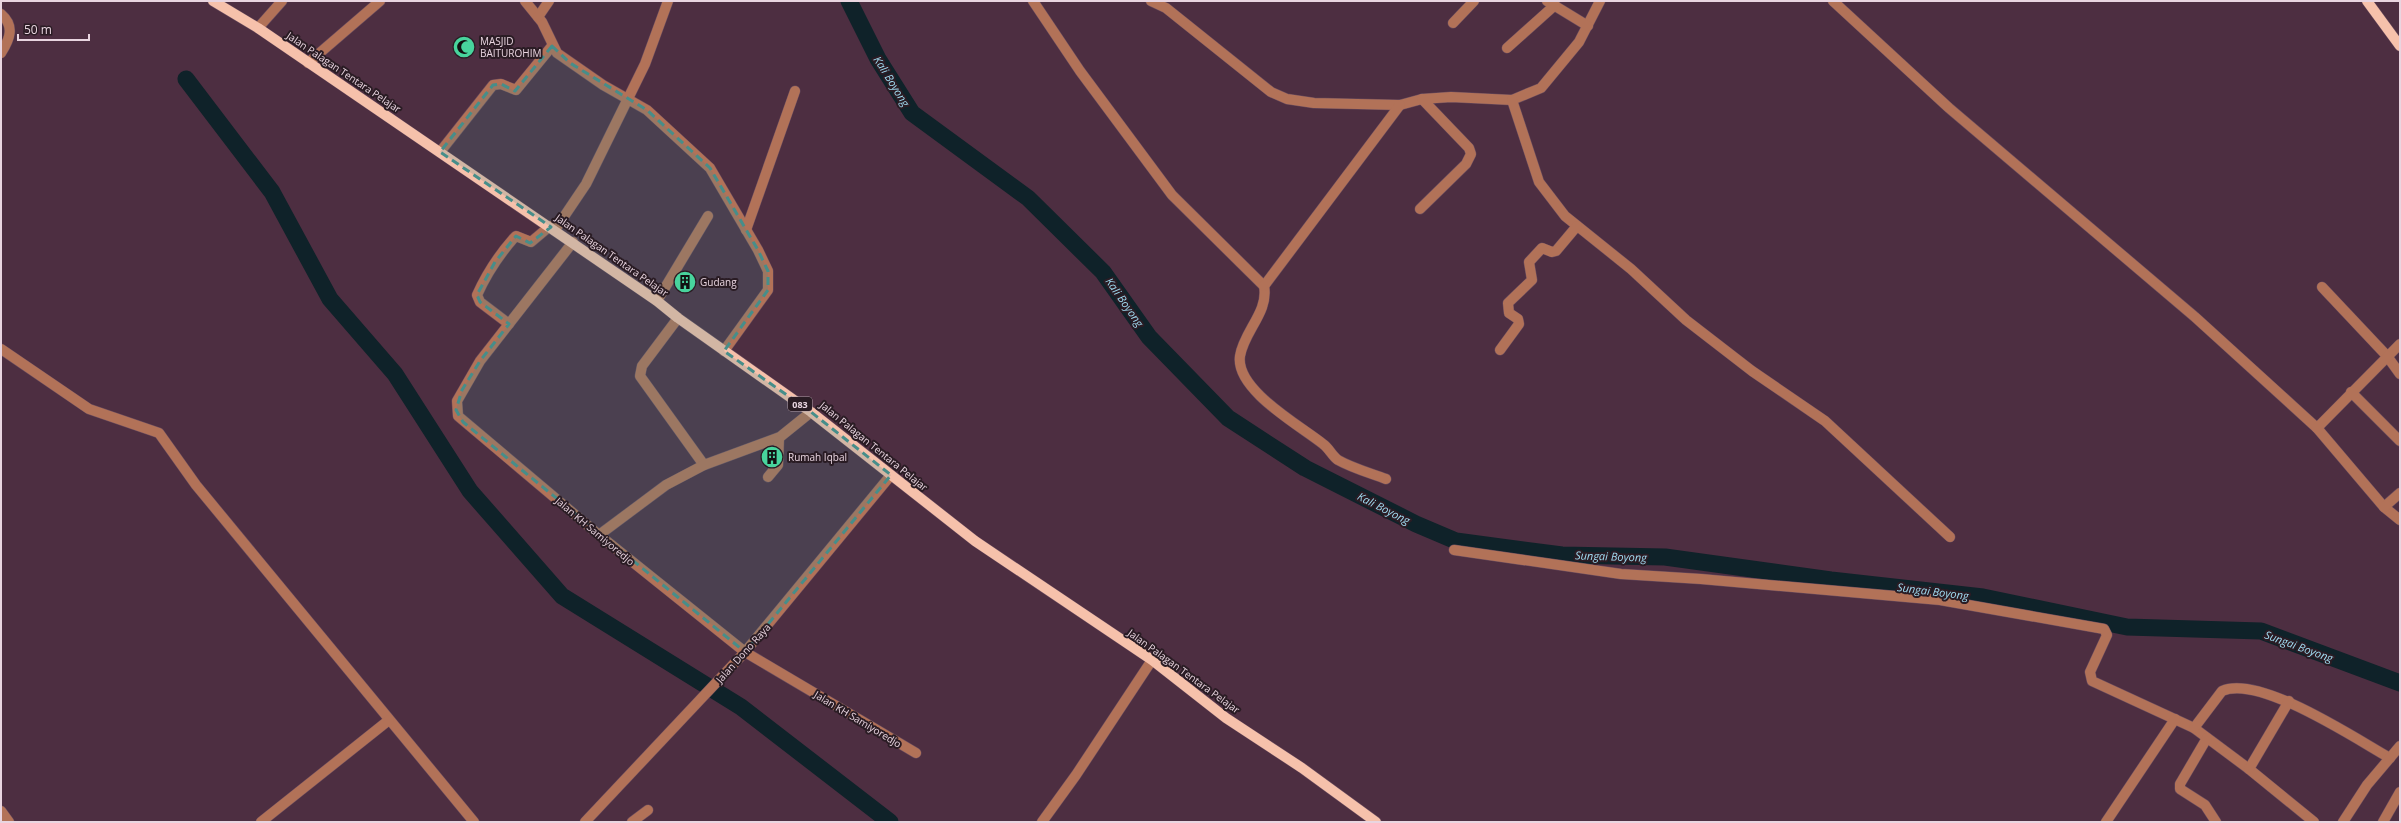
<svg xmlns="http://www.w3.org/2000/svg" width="2401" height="823" font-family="'Open Sans',sans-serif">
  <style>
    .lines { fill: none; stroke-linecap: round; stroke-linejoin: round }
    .river { stroke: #0f2229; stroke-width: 17 }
    .minor-casing { stroke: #694c5e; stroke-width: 11 }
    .major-casing { stroke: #694c5e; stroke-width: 11 }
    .minor { stroke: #b27258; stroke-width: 10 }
    .major { stroke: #f6c1ab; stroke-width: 10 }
    .marked { fill: #468e8a; fill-opacity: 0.2; stroke: #468e8a; stroke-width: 3; stroke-dasharray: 8 5; stroke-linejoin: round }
    .labels { text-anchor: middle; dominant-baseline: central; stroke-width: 4; stroke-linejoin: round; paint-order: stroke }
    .shield { fill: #2a1c24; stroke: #b09ea8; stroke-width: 1 }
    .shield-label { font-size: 9px; font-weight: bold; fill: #e9d5e0 }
    .poi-label { font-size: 10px; fill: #e9d5e0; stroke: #2a1c24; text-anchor: start }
    .street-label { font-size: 10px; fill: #e9d5e0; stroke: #2a1c24 }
    .water-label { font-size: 11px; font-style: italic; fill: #a1ddf3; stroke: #2a1c24 }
  </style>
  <rect width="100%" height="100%" fill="#4d2e41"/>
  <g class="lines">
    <g class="river">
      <path d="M849,1L878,59L912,113L1028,198L1103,272L1149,337L1228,418L1305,468L1416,524L1456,541L1562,555L1665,557L1831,580L1983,597L2127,627L2261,631L2400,683"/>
      <path d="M186,79L272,192L330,299L395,374L470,491L562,596L741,707L890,822"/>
    </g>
    <g class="minor-casing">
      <g id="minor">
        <path d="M525,1L542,22L557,53L603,85L647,110L710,168L758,250L768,271V290L724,351"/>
        <path d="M1033,1L1080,71L1172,195L1264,286C1269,312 1244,331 1240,356C1235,390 1301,426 1323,444C1329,448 1332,456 1338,460C1352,468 1370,473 1386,479"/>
        <path d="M1151,1L1166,8L1271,92L1287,99L1314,103L1400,105L1422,99L1451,97L1512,100L1541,88L1579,42L1600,1"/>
        <path d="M1547,1L1588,26"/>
        <path d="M1833,1L1949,108L2195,317L2317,428"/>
        <path d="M1,14C15,26 10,39 1,53"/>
        <path d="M538,17L549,1"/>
        <path d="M1453,23L1474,1"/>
        <path d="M258,28L282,1"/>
        <path d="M1507,48L1555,5"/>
        <path d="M308,63L380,1"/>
        <path d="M1512,100L1539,182L1565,216L1631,269L1686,320L1752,371L1825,421L1950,537"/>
        <path d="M440,152L493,85L501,84L516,90L552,46"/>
        <path d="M1420,209L1466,164L1471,154L1469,148L1422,99"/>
        <path d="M555,230L586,184L645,64L668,1"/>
        <path d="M746,230L795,91"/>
        <path d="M573,242L480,361L457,401L458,416L599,535L745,652L916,753"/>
        <path d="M1264,286L1400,105"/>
        <path d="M2322,287L2387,356L2400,374"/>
        <path d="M657,301L708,216"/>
        <path d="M678,318L642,366L640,376L704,465"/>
        <path d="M509,324L480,302L477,295C486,275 499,255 513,239L516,236L531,242L550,226"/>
        <path d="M2400,344L2317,428L2384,507L2400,520"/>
        <path d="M1,349L89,409L159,433L196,485L474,822"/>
        <path d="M1500,350L1519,324L1518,319L1509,313L1508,303L1532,280L1529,262L1542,248L1552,252L1556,251L1577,226"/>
        <path d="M2351,392L2400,441"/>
        <path d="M768,477L778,465L779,438"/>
        <path d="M2384,507L2400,493"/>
        <path d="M599,535L666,485L704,465L780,437L811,412"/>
        <path d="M1454,550L1621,574L1701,579L1940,600L2104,629L2107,635L2090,672L2092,681L2194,728L2249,769L2314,822"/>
        <path d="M2194,728L2222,691C2259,674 2356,739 2390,758"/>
        <path d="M2207,738L2180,784V789L2205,805L2216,822"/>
        <path d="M2249,769L2289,701"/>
        <path d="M1,811L9,822"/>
        <path d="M261,822L389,720"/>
        <path d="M585,822L745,652L891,475"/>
        <path d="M632,822L648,810"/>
        <path d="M1042,822L1076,775L1152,660"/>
        <path d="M2106,822L2175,719"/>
        <path d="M2343,822L2367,785L2400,746"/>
        <path d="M2383,822L2400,792"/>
      </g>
    </g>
    <g class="major-casing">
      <g id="major">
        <path d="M213,1L258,28L657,301L678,318L811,412L975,541L1152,660L1226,718L1302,768L1376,822"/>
        <path d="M2367,1L2400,46"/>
      </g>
    </g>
    <use href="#minor" class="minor"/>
    <use href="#major" class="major"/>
  </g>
  <path class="marked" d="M552,46L570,63L647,110L710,168L758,250L768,271V290L724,351L811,412L891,475L745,652L463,422L456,410L462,390L480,361L509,324L480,302L477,295L479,291L495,262L516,236L530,243L551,227L440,152L493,85L501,84L515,91Z"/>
  <defs>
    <g id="mosque-disc" transform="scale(1.15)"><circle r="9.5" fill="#48d49d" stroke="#2a1c24"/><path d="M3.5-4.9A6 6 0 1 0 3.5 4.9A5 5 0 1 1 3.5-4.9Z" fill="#111"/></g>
    <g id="building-disc" transform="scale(1.15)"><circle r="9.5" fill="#48d49d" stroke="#2a1c24"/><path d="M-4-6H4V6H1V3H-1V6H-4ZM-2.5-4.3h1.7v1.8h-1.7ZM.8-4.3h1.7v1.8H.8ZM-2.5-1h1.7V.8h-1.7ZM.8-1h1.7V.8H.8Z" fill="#111"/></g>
  </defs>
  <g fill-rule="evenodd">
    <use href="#mosque-disc" x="464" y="47"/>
    <use href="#building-disc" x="685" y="282"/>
    <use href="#building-disc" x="772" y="457"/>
  </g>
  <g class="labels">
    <rect class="shield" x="788" y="397" width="24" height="14" rx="3"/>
    <g class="shield-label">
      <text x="800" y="404">083</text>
    </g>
    <g class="poi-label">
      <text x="480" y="41">MASJID<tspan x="480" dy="12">BAITUROHIM</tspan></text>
      <text x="700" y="282">Gudang</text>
      <text x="788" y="457">Rumah Iqbal</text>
    </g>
    <g class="street-label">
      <text transform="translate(344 72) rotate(34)">Jalan Palagan Tentara Pelajar</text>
      <text transform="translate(612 255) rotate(35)">Jalan Palagan Tentara Pelajar</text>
      <text transform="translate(874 446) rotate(39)">Jalan Palagan Tentara Pelajar</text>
      <text transform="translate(595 531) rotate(40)">Jalan KH Samiyoredjo</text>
      <text transform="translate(743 653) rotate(-48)">Jalan Dono Raya</text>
      <text transform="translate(1184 671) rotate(36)">Jalan Palagan Tentara Pelajar</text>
      <text transform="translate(858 719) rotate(31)">Jalan KH Samiyoredjo</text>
    </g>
    <g class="water-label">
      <text transform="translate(892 81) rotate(58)">Kali Boyong</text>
      <text transform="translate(1125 302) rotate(55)">Kali Boyong</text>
      <text transform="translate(1384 508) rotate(27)">Kali Boyong</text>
      <text transform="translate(1611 556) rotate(2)">Sungai Boyong</text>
      <text transform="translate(1933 591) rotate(7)">Sungai Boyong</text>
      <text transform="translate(2299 646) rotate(20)">Sungai Boyong</text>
    </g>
  </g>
  <rect width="2401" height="823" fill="none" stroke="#e9d5e0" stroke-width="4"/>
  <path d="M18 34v6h71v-6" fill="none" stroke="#e9d5e0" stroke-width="2"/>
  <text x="24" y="34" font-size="12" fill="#e9d5e0" stroke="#2a1c24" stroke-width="3" paint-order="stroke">50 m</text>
</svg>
